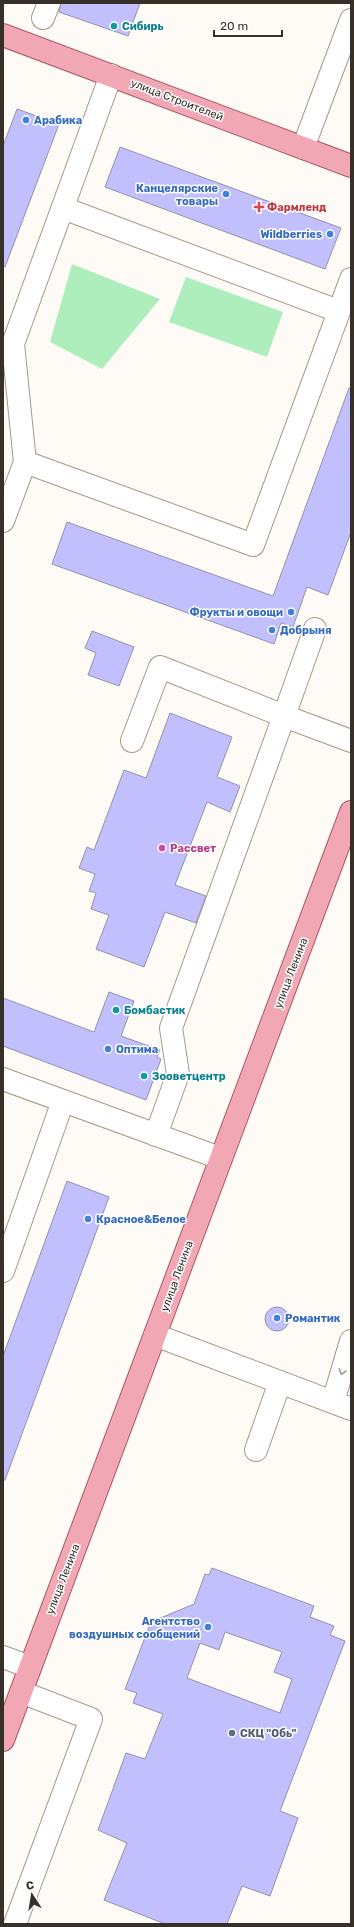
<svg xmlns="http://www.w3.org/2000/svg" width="354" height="1927" font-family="Rubik,sans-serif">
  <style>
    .green { fill: #aeeebd }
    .building { fill: #c1bffd; stroke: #9292a8; fill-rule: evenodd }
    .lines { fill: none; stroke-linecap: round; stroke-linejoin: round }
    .minor-casing { stroke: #a79a85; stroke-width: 24 }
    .major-casing { stroke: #aa5863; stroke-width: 24 }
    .minor { stroke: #fff; stroke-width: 22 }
    .major { stroke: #f2a7b5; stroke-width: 22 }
    .oneway { stroke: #9a9894 }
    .culture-dot { fill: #0f9aa8; stroke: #fff; stroke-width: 1.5 }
    .shop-dot { fill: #3f7fe0; stroke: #fff; stroke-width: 1.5 }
    .health-dot { fill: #e0444e; stroke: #fff; stroke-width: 1.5 }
    .hotel-dot { fill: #d1479c; stroke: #fff; stroke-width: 1.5 }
    .service-dot { fill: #5c6f8a; stroke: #fff; stroke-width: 1.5 }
    .labels { text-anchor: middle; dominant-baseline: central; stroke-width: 3; stroke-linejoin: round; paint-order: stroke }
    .culture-label { font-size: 11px; font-weight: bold; fill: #0d838f; stroke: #fff; text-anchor: start }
    .street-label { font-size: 11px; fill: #363028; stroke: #fff }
    .shop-label { font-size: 11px; font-weight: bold; fill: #366cbe; stroke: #fff; text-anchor: start }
    .health-label { font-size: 11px; font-weight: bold; fill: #be3a42; stroke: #fff; text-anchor: start }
    .hotel-label { font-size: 11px; font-weight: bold; fill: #b23c85; stroke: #fff; text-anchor: start }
    .service-label { font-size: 11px; font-weight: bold; fill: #4e5e75; stroke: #fff; text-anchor: start }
  </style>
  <rect width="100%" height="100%" fill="#fefbf6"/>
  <g class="green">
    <path d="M72,264L160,299L102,369L50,342Z"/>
    <path d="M186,277L283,312L267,357L169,322Z"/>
  </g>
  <g class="building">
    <path d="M61,3H140L128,36L59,12Z"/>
    <path d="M17,109L59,124L5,267H3V146Z"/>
    <path d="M120,147L341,228L325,269L105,187Z"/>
    <path d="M349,388H351V532L328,595L307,587L293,627L281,623L274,644L52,564L67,522L273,596Z"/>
    <path d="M92,631L134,647L119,686L88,675L96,653L85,648Z"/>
    <path d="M170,713L232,737L217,777L240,786L230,812L207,802L175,885L206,896L196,923L165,912L144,967L96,949L109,915L91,909L96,893L89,891L95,874L79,868L87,847L94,850L124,770L146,778Z"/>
    <path d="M109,992L134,1001L121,1036L160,1050L157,1057L161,1059L146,1100L3,1046V998L94,1032Z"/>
    <path d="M67,1181L109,1197L5,1480H3V1356Z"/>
    <circle cx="277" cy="1319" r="12"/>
    <path d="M212,1568L314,1606L310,1617L334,1626L330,1635L345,1641L280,1811L298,1818L270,1896L242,1886L227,1924H165L104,1900L127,1843L98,1830L126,1753L145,1759L163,1714L133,1703L137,1693L125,1689L151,1622L194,1604L205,1574L209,1575ZM225,1632L282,1652L274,1672L292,1679L280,1713L187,1678L200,1643L219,1650Z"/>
  </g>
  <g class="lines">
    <g class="minor-casing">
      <g id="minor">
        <path d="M43,18L49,3"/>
        <path d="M111,75L13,344L25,462L253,545L351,279"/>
        <path d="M303,148L351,20"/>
        <path d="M63,208L338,311"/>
        <path d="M3,521L25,462"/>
        <path d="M315,629L284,716L351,741"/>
        <path d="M132,741L160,667L284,716L171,1028L178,1074L156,1135"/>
        <path d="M3,1079L220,1158"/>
        <path d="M3,1271L63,1101"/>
        <path d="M155,1335L351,1409"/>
        <path d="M333,1402L351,1341"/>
        <path d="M256,1450L280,1382"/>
        <path d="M3,1657L30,1667"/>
        <path d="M15,1924L91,1719L21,1692"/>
      </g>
    </g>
    <g class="major-casing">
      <g id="major">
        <path d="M3,35L351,166"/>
        <path d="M3,1740L351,812"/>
      </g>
    </g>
    <use href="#minor" class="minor"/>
    <use href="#major" class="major"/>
  </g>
  <defs><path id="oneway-chevron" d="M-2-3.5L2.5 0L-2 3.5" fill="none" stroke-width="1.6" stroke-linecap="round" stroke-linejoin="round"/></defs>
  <use class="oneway" href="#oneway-chevron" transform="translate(342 1372) rotate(107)"/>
  <g class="culture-dot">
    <circle cx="114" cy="26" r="4"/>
    <circle cx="116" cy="1010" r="4"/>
    <circle cx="144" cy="1076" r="4"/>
  </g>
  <g class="shop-dot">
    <circle cx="26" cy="120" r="4"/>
    <circle cx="226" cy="194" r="4"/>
    <circle cx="330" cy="234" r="4"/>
    <circle cx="291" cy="612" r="4"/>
    <circle cx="272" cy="630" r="4"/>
    <circle cx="108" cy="1049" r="4"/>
    <circle cx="88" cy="1219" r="4"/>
    <circle cx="277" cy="1318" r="4"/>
    <circle cx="208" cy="1627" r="4"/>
  </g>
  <path class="health-dot" d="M257 201h4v4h4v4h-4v4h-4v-4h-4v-4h4z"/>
  <circle class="hotel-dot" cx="162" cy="848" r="4"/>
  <circle class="service-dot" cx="232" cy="1733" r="4"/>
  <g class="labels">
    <g class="culture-label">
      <text x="122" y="26">Сибирь</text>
      <text x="124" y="1010">Бомбастик</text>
      <text x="152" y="1076">Зооветцентр</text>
    </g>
    <g class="street-label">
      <text transform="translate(177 100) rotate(21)">улица Строителей</text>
      <text transform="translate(291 973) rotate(-69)">улица Ленина</text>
      <text transform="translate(177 1276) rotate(-70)">улица Ленина</text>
      <text transform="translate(63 1579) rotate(-69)">улица Ленина</text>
    </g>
    <g class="shop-label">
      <text x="34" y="120">Арабика</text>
      <text x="218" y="188" text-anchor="end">Канцелярские<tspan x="218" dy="13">товары</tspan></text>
      <text x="322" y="234" text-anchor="end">Wildberries</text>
      <text x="283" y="612" text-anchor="end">Фрукты и овощи</text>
      <text x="280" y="630">Добрыня</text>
      <text x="116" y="1049">Оптима</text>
      <text x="96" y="1219">Красное&amp;Белое</text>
      <text x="285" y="1318">Романтик</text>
      <text x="200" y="1621" text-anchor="end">Агентство<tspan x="200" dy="13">воздушных сообщений</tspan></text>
    </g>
    <g class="health-label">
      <text x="267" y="207">Фармленд</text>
    </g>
    <g class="hotel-label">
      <text x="170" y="848">Рассвет</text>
    </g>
    <g class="service-label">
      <text x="240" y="1733">СКЦ "Обь"</text>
    </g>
  </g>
  <rect width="354" height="1927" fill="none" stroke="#363028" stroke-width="8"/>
  <g transform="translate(32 1895) rotate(348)" stroke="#ffffff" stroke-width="3" paint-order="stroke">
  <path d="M0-3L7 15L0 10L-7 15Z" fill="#363028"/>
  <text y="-6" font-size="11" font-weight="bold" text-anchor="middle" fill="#363028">С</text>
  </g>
  <path d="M214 30v6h68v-6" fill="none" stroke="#363028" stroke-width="2"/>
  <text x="220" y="30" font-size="12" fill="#363028" stroke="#ffffff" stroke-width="3" paint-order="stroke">20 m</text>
</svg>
